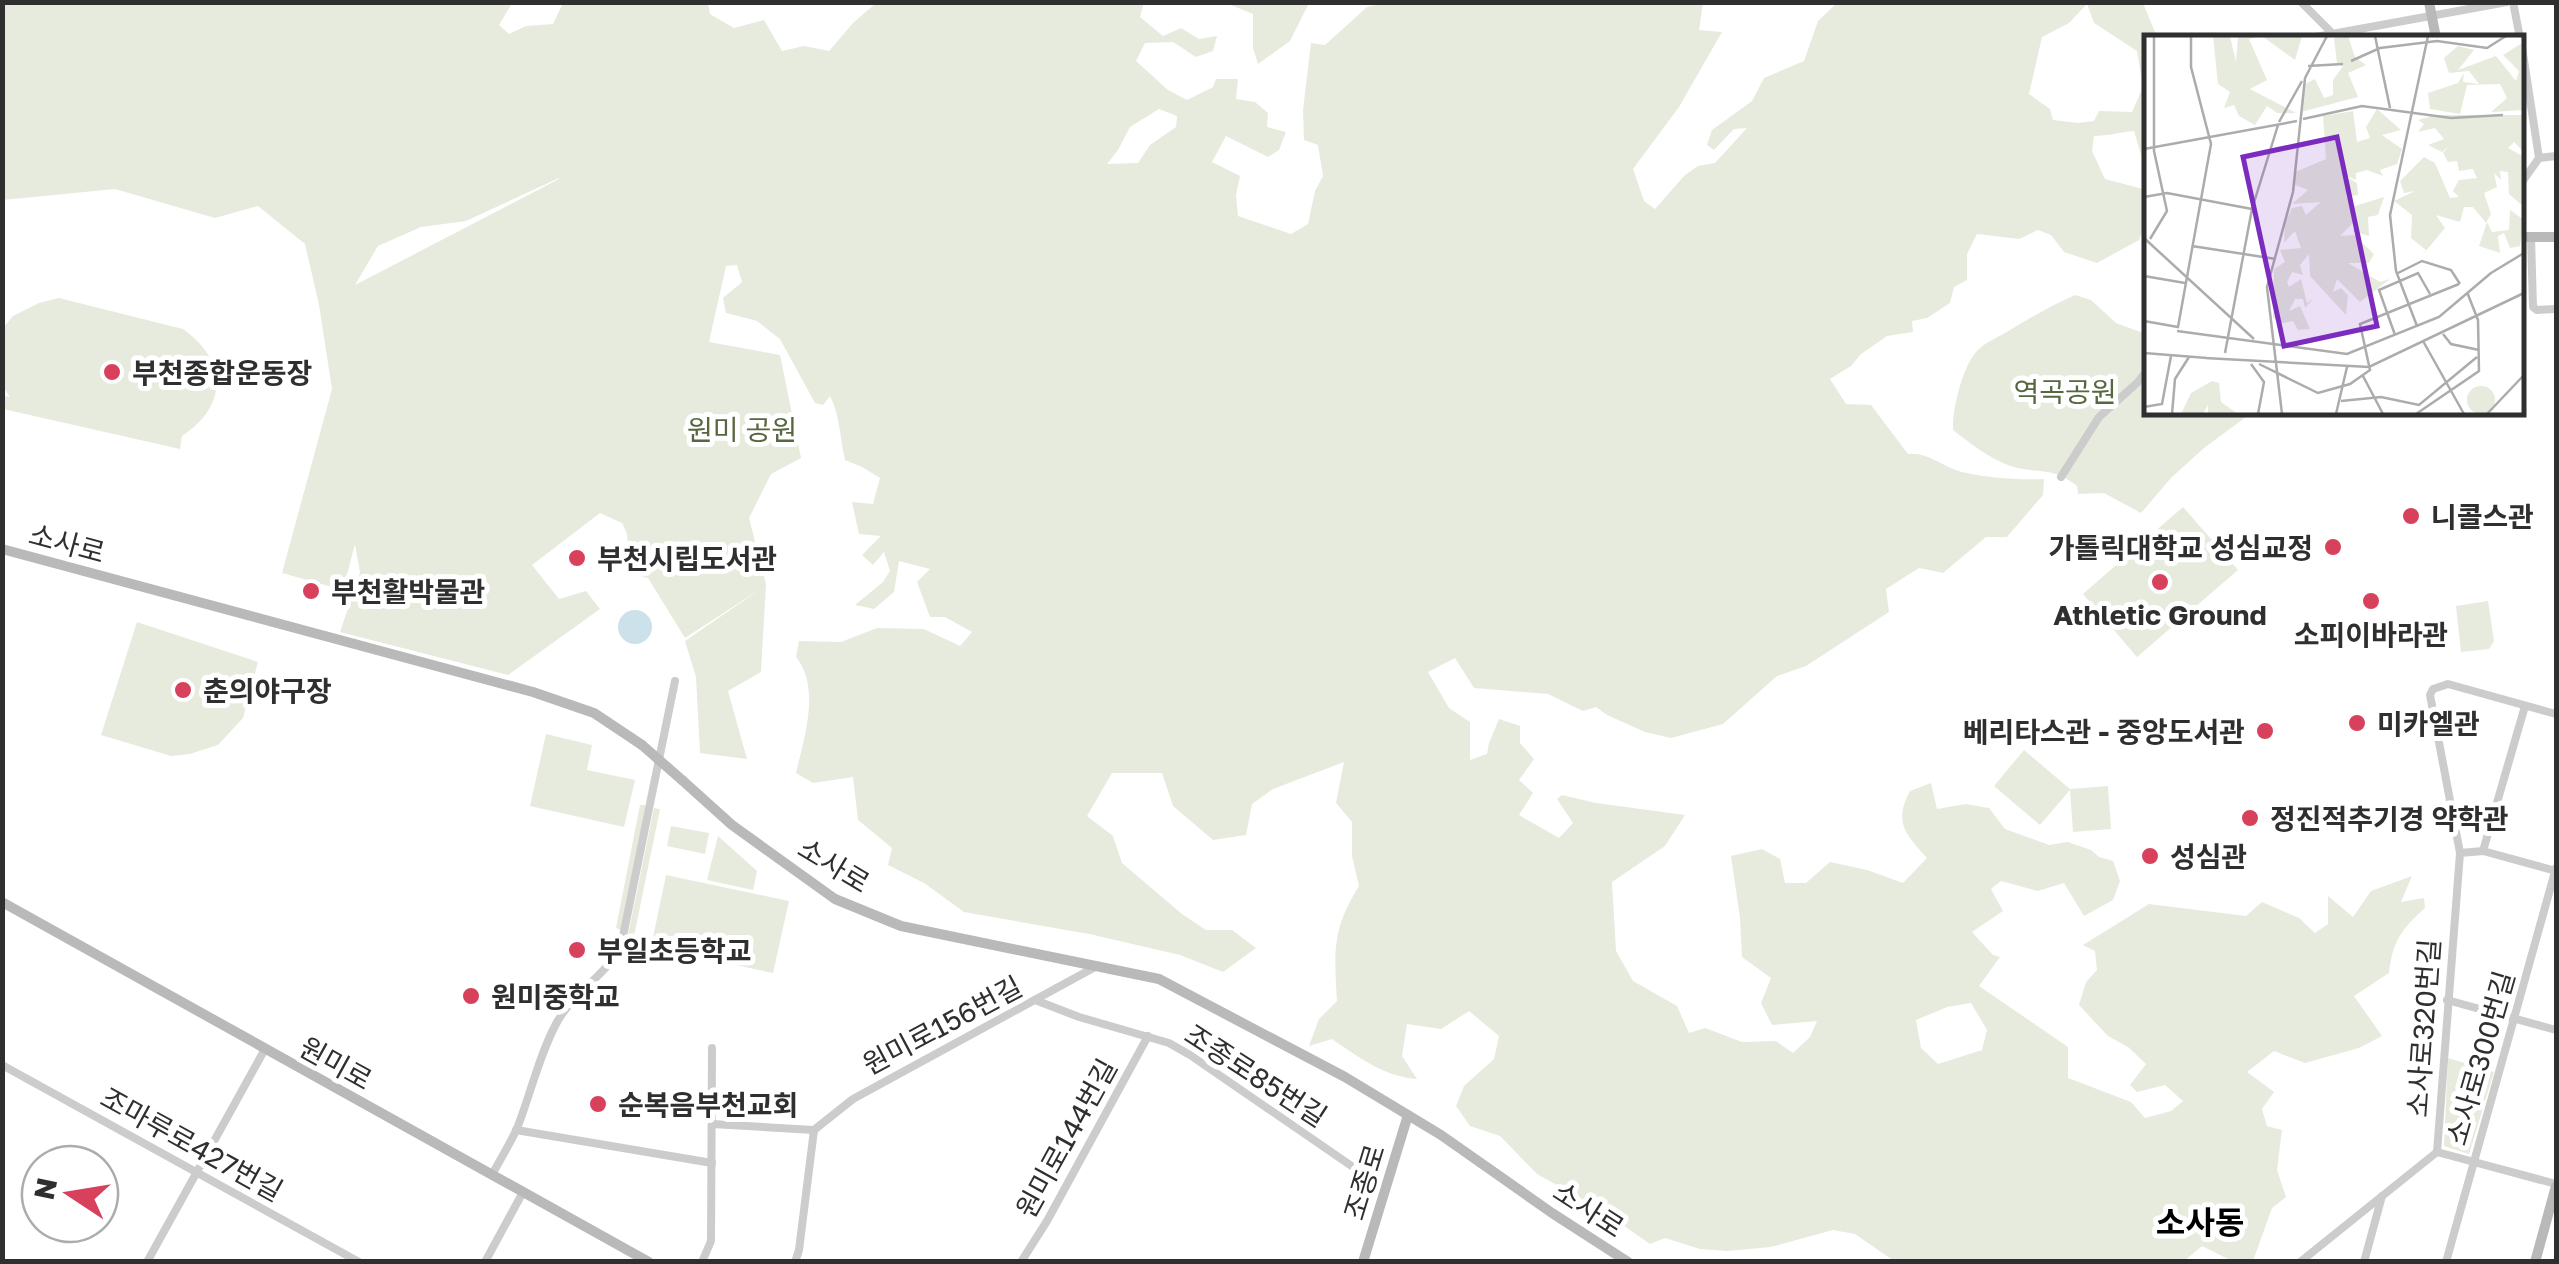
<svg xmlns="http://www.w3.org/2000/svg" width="2559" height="1264" font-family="'Golos Text','Noto Sans KR',sans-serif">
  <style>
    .green { fill: #e7ebde; fill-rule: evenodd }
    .water { fill: #cce1e9 }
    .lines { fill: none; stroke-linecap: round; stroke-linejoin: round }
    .street { stroke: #ccc; stroke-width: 8 }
    .secondary { stroke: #b9b9b9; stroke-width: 10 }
    .secondary-bridge { stroke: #b9b9b9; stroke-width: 10 }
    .poi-dot { fill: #d7415c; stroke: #fff; stroke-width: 4 }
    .labels { text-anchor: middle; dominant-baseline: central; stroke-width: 10; stroke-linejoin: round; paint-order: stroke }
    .poi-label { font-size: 28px; font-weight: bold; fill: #2f2f2f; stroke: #fff; text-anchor: start }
    .park-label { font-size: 28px; fill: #576740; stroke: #fff }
    .street-label { font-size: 28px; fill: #2f2f2f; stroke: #fff }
    .quarter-label { font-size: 32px; font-weight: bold; fill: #000; stroke: #fff }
    .inset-road { fill: none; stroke: #acacac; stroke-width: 2.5 }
    .view { fill: #7b2cbf; fill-opacity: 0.15; stroke: #7b2cbf; stroke-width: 5 }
    .inset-edge { fill: none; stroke: #2f2f2f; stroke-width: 5 }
  </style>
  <rect width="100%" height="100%" fill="#fff"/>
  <g class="green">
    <path d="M1226,3H1309L1290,41L1258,64L1253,48V14Z"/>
    <path d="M1385,3H1703L1699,30L1722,32L1679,107L1633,169L1644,201L1655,209L1685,175L1698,166L1715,163L1747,128L1734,129L1714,150L1707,145L1712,130L1752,101L1764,78L1804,61L1818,21L1837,3H2143L2157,37L2146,38V172L2134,131C2120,132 2108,136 2094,136L2092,151L2105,179L2143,189L2146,184V221L2139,240L2097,263L2064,252L2051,235L2038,230L2019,239L1977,234L1967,254V280L1954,287L1950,303L1927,318L1912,321L1913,332L1887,336L1861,354L1851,366L1830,379L1846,404L1871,405L1908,454C1929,452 1942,467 1962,472C1989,478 2015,480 2044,479L2043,495L2007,537H1986L1943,573L1919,568L1886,589L1889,612L1806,666L1777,676L1723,724L1671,738L1645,732L1607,715L1596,707L1583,711L1548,694L1474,688L1455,658L1428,672L1449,708L1470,722V760L1487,754L1489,743L1499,719L1520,726V743L1534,759L1519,780L1533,793L1519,815L1559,838L1573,823L1557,799L1562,795L1596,803L1685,815L1665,846L1612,882L1616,951L1633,981L1677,1006L1689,1033L1705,1028L1742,1042L1776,1041L1793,1053L1810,1037L1817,1021L1772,1025L1761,1003L1771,978L1742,957L1740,918L1731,856L1762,849L1780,859L1785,883H1806L1830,862L1867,870L1903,883L1927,858C1906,834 1893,823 1910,791L1931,783L1937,809L1966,804L1989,808L2005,829L2049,845L2068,842L2091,850L2099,857L2113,861L2120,881L2113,900L2084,916L2064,883L2038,891L2001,881L1991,889L2003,911L1972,932L1993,955L2000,957L1979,986L2068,1047V1078L2131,1102L2145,1118L2171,1111L2183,1101L2165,1085L2137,1092L2130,1085L2146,1064L2128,1047L2108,1036L2079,1005L2086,982L2097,970L2095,951L2083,945L2149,904L2246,916L2262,902L2299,918L2315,933L2328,924V896L2353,917L2371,891L2412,876L2401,902L2424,898L2425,908C2401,930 2393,940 2389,973L2354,996L2382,1036L2359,1048L2305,1063L2274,1051L2247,1072L2274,1092L2262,1109L2267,1126L2282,1130L2277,1170L2286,1197L2272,1208L2253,1261H2232L2202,1246L2184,1261H1894L1855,1234L1833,1230L1771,1247L1727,1251L1700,1249L1665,1238L1650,1244L1601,1210L1537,1174L1500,1136L1470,1126L1456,1106L1464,1086L1494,1059L1499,1036L1469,1011L1441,1029L1407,1024L1402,1056L1417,1079C1385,1077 1358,1057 1332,1039L1309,1046L1319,1019L1337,1001C1334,952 1332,929 1359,886L1352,856V822L1336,803L1344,762L1273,789L1252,804L1246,835L1213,840L1173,806L1162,773H1112L1087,816L1113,836L1122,863L1182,914L1206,930H1232L1256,948L1223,972L1180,955L1089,934L964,912L924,883L888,865L892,848L858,820L853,777L813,783L796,773C804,738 821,688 796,657L799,641L841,642L877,628L924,629L960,646L972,632L945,617H930L917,582L930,569L899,561L894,592L874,609L855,605L883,582L890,571L884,552L873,565L862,555L881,536L859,534L852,502L873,504L880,478L862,467L845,460C840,439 840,415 830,396L823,405L815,403L780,339L757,321L726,313L723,298L742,282L737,265L726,266L709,342L780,355L801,458L771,474L749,518L766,584L761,672L728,691L747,759L700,753L696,677L685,641L762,588L685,638L648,578L630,573L627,534L622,523L600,513L532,565L559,599L586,591L600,609L508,675L340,632L360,573L355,544L343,590L282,573L332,389L319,305L305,244L258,206L215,218L115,189L3,200V3H512L499,25L509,34L526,26L553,24L563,3H708L710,14L734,28L764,20L782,51L804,46L829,51L853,23L876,3L1144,2L1140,17L1163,36L1181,28L1199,39L1217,36L1213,51L1196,57L1173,42L1145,43L1136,61L1168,90L1187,100L1213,87L1216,79H1238L1236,99L1255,102L1268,113L1267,127L1286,132L1279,150L1268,157L1226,136L1212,162L1240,176L1236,195L1238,216L1291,234L1308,224L1315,191L1323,176L1318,145L1304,140L1303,110L1311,43L1325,45L1367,7ZM2087,4L2094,23L2137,51L2143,87L2132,112L2099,111L2094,121L2078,123L2053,120L2050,109L2029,94L2042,37L2069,23ZM1159,109L1177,116L1176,127L1150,145L1138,163L1107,164L1118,150L1130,127ZM559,178V179L355,285L378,246L421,227L466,221ZM1971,1003L1987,1030L1982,1050L1938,1064L1921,1048L1916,1020L1947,1007Z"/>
    <path d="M2075,295L2091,300L2116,323L2146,334V412L2255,413L2250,414L2204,448L2171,478L2141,513L2104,493L2078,494L2077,486C2052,465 2035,475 2008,465C1987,457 1970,443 1953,430C1952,410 1963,364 1978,350C1985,343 1996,338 2005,333C2028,319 2050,306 2075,295Z"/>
    <path d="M59,298L183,329C228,361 228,406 182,436L180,449L3,409L4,396L10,397L3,387V328L13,316L39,303Z"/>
    <path d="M2183,507L2238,570L2137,657L2083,594Z"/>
    <path d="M2488,601L2494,641L2489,649L2461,652L2456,606Z"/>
    <path d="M137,622L258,662L243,718L218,745L190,754L171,756L101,735Z"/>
    <path d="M546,734L592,745L587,770L635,780L624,827L530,806Z"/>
    <path d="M2024,750L2070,789L2108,786L2111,829L2073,832L2070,790L2040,825L1994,786Z"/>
    <path d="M640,805H646L621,930L616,928Z"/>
    <path d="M654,808L660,809L633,941L627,940Z"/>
    <path d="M671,826L709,833L705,854L667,846Z"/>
    <path d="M718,836L757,871L753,890L707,880Z"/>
    <path d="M666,875L789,901L773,973L651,947Z"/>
    <path d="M2448,1058L2494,1072L2469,1154L2444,1146Z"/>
  </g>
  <circle class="water" cx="635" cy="627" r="17"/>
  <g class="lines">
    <g class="street">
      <path d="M2301,2L2333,34"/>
      <path d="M2513,2L2520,38"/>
      <path d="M2310,38L2507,2"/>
      <path d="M2522,47L2539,158"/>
      <path d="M2522,182L2539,158L2556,156"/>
      <path d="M2531,237L2533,307L2537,310L2556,309"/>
      <path d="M2061,477L2099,417L2137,383L2146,372"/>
      <path d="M2483,851L2525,706"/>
      <path d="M2460,853L2483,851L2556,871"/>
      <path d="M1035,1000L1079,1017L1169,1043L1190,1055L1385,1189"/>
      <path d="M2447,1000L2556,1030"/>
      <path d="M2,1065L359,1262"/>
      <path d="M712,1124L814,1130"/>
      <path d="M516,1130L712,1163"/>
      <path d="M2437,1152L2556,1184"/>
      <path d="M492,1175C500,1159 511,1143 518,1126C531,1092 539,1056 556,1024C572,993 605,977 621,946L675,681"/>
      <path d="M147,1262L265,1049"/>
      <path d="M485,1262L523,1192"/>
      <path d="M702,1262L711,1241L712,1048"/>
      <path d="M795,1262L799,1250L814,1130L853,1099L1097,966"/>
      <path d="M1021,1262L1047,1221L1148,1036"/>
      <path d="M2300,1262L2437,1152L2460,853L2430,695L2433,689L2448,684L2556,714"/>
      <path d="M2364,1262L2382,1196"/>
      <path d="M2446,1262L2556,868"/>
    </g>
    <g class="secondary">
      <path d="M2429,2L2436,38"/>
      <path d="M2522,237H2556"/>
      <path d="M2,549L533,692L594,713L642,745"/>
      <path d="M682,780L732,825L835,899L901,926L1159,979L1345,1077L1441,1135L1552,1213L1628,1262"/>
      <path d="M2,902L649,1262"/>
      <path d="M1363,1262L1408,1115"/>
      <path d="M2535,1262L2556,1186"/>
    </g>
    <path class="secondary-bridge" d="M642,745L682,780"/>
  </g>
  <g class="poi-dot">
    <circle cx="112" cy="372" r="10"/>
    <circle cx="2411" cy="516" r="10"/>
    <circle cx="2333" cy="547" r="10"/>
    <circle cx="577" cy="558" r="10"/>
    <circle cx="2160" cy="582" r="10"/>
    <circle cx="311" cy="591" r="10"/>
    <circle cx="2371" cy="601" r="10"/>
    <circle cx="183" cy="690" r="10"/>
    <circle cx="2357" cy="723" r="10"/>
    <circle cx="2265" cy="731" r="10"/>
    <circle cx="2250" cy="818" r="10"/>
    <circle cx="2150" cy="856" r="10"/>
    <circle cx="577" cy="950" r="10"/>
    <circle cx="471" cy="996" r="10"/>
    <circle cx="598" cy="1104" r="10"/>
  </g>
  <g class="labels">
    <g class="poi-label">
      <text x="132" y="372">부천종합운동장</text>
      <text x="2431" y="516">니콜스관</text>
      <text x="2313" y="547" text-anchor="end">가톨릭대학교 성심교정</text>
      <text x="597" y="558">부천시립도서관</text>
      <text x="331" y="591">부천활박물관</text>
      <text x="2160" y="614" text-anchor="middle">Athletic Ground</text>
      <text x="2371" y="634" text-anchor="middle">소피이바라관</text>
      <text x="203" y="690">춘의야구장</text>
      <text x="2377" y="723">미카엘관</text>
      <text x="2245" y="731" text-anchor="end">베리타스관 - 중앙도서관</text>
      <text x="2270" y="818">정진적추기경 약학관</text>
      <text x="2170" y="856">성심관</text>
      <text x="597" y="950">부일초등학교</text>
      <text x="491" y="996">원미중학교</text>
      <text x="618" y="1104">순복음부천교회</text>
    </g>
    <g class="park-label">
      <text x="2065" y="391">역곡공원</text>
      <text x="742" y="429">원미 공원</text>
    </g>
    <g class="street-label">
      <text transform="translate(67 543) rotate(15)">소사로</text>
      <text transform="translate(834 865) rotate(31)">소사로</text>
      <text transform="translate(942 1025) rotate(-28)">원미로156번길</text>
      <text transform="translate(2423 1028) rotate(-86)">소사로320번길</text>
      <text transform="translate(2480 1058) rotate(-74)">소사로300번길</text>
      <text transform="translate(336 1063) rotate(29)">원미로</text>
      <text transform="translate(1256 1075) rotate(33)">조종로85번길</text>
      <text transform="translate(1066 1138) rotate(-61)">원미로144번길</text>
      <text transform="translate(192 1144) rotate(29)">조마루로427번길</text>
      <text transform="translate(1364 1182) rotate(-73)">조종로</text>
      <text transform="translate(1589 1209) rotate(33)">소사로</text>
    </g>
    <g class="quarter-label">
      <text x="2200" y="1222">소사동</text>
    </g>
  </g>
  <g transform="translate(2144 35)">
    <rect width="380" height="380" fill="#fff"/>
    <path d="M69,1H86L92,27L94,1H158L151,25L118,1L105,4L123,45L106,54L152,78H133L123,71L111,90L95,81L90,70L80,73L86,57L74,49ZM204,1L211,22L222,30L204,38L214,62L157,77L161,49L171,44L180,63L189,60V45L199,31L193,29L190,3ZM376,1H380V75L347,77L363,63L356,49L323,50L316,79L286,74L284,58L314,48L320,38L319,47L335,49L325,36L305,38L300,23L314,11L330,15L314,35L352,21L372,46L375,36L359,20L378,8ZM233,74L257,95L238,100L258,114L253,129L236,135L239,141L223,135L212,138V145L199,140L213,148L214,160L207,161L206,153L202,161L211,171L240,162L234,180L224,182L225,201L208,196L212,194L210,187L196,201L210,200L230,219L225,228H204L236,247L246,244L216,267L193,244L189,257L197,253L204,260L202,280L166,241L165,219L156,230L159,240L148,237L143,247L145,252L157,244L163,268L169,264L161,273L159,264H151L145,276L156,271L166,294L154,295L149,286L135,289L129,282L130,234L141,227L136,215L157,213L151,196L140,208L141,188L148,173L158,171L162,180L177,167L148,169L164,155L151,150V137L182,124L179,81L209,76L213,107L226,103L222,92ZM291,80H380V117L370,107L364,113L380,122V172L365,159L364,137L356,136L357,145L350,138L353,152L340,158L347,179L342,188L329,172H320L316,187L292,180L301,193L276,223L282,215L267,203L268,180L250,166L271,156L260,158L256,146L280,122L291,128L306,163L315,162L309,156L315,145L333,143L329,134L315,136L313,126L304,127L299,118L305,111L298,117L284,110L300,104L291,93L274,97L280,89L274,85ZM366,175L380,185L376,211L366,213L360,198L354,201L356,218L335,211L343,187L348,197L365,195ZM68,346L75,348L77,367L94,379H64V370L59,379H37L47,358ZM323 365a14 14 0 1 1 28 0a14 14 0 1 1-28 0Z" fill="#e7ebde"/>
    <path class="inset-road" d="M231,1L246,73M207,26L236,13L293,6L343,13L362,1M164,31L199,29M159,84L218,71L307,83L359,80M135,87L158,46M0,114L153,86M0,162L23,158L108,174M0,203L110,304M6,204L23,176L10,116V1M48,211L132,224M347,238L380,218M252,239L278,226L307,235L316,249M0,241L41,248M0,286L34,292L67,109L47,32V1M273,291L252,236L246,180L284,1M33,296L203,319L295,282L347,238M299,299L307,309L335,315M251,300L235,255L274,238L286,259M279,306L320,379M0,318L63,323M81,318L108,174L134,90M61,323L225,332L380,258M107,329L120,347L114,379M115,329L174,358L206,349L226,335L216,289L315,249M219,341L239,379M197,366L237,362L275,370L333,322M0,372L18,369L27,321M28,379L31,344L45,322M138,379L123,252L149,157L161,43L183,1M192,379L203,332M272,379L335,336L334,285L323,257M343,379L380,340"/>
    <path class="view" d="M193,102L233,291L140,311L99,122Z"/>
    <rect width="380" height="380" class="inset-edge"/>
  </g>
  <rect width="2559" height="1264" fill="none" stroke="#2f2f2f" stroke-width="10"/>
  <g transform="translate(70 1194) rotate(282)"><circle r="48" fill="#ffffff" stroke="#acacac" stroke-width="2.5"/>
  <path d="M0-8L18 38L0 25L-18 38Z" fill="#d7415c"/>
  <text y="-15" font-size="28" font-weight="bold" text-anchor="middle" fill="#2f2f2f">N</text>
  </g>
</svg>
